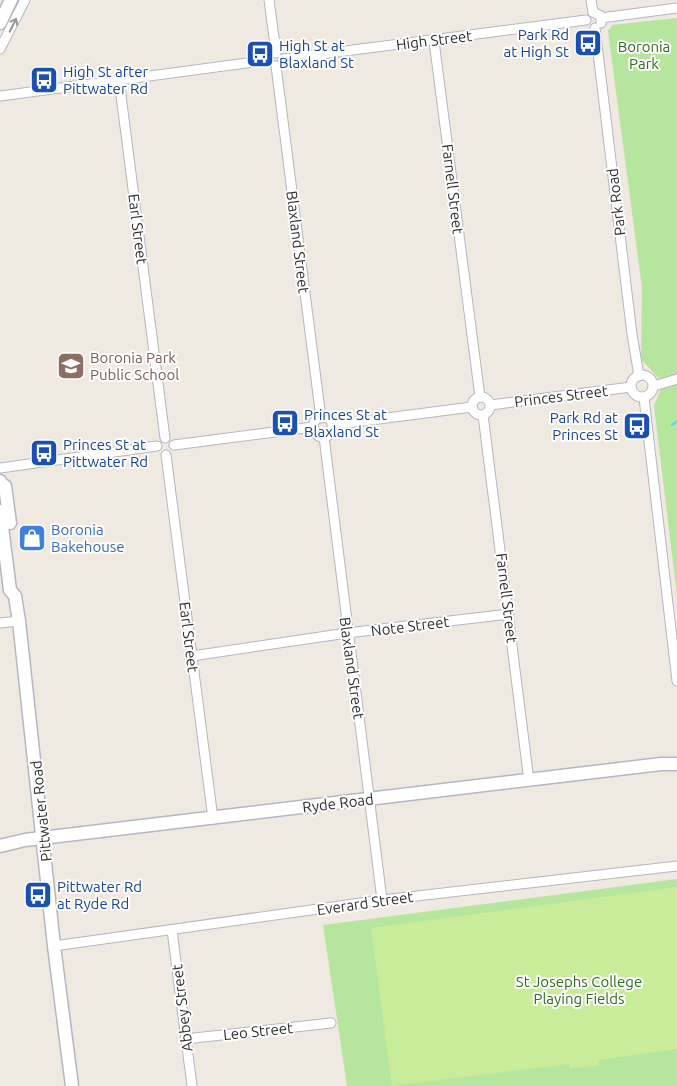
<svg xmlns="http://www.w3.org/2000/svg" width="677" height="1086" font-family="Ubuntu,sans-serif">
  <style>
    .green { fill: #b6e59e }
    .pitch { fill: #c9ec9a }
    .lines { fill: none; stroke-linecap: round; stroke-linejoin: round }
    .stream { stroke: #75cff0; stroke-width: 2.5 }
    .minor-casing { stroke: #b4b7c1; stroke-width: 11 }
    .secondary-casing { stroke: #b4b7c1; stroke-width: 15 }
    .minor { stroke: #fff; stroke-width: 9 }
    .secondary { stroke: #fff; stroke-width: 12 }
    .oneway { stroke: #969696 }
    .labels { text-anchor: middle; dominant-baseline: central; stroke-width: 4; stroke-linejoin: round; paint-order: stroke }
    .transit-label { font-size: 15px; fill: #164399; stroke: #fff; text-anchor: start }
    .street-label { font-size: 15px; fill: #2e2e2e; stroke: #fff }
    .park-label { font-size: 15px; fill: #2c6e1b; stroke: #fff }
    .education-label { font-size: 15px; fill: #785e54; stroke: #fff; text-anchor: start }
    .shop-label { font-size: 15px; fill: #366cbe; stroke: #fff; text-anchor: start }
  </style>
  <rect width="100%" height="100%" fill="#efe9e1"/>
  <g class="green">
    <path d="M677,18V595L654,406L663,383L641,359L642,288L608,31L612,25Z"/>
    <path d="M677,879V1086H347L323,925Z"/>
  </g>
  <path class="pitch" d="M677,887V1049L598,1060L599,1065L570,1069L569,1064L392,1086L371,928Z"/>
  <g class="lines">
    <path class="stream" d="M672,425L677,421"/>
    <g class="minor-casing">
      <g id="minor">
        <path d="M269,0L276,53"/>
        <path d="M591,0L593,12"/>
        <path d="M593,12L601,16V23"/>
        <path d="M601,18L677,8"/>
        <path d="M595,28L632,334L639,376"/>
        <path d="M434,41L480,397"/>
        <path d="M0,49L25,0"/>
        <path d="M283,59L586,20"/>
        <path d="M276,66L321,418"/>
        <path d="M119,80L165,438"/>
        <path d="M0,96L269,60"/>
        <circle cx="642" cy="386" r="11"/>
        <path d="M654,386L677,379"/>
        <circle cx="481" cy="406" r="9"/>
        <path d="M644,398L677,681"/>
        <path d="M491,405L631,387"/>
        <path d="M483,415L529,781"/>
        <circle cx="323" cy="427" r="10"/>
        <path d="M332,425L472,407"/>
        <path d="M324,437L382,900"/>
        <path d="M174,445L313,427"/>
        <path d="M166,455L213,819"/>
        <path d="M0,468L157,446"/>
        <path d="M0,623L19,621"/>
        <path d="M192,656L347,633L509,614"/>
        <path d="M172,930L192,1086"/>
        <path d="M54,946L382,900L677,866"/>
        <path d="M185,1039L331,1023"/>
      </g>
    </g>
    <g class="secondary-casing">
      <g id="secondary">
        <path d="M0,23L11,0"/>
        <path d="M0,481L1,484L5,486L10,523"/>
        <path d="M0,511L10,590L15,596L19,621L54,946L72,1086"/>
        <path d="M0,846L25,840L661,764H677"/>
      </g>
    </g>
    <use href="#minor" class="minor"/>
    <use href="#secondary" class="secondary"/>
  </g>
  <defs><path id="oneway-shaft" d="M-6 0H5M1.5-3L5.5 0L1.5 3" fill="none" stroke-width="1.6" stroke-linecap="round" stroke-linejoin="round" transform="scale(1.25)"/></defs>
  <use class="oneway" href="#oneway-shaft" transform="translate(13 25) rotate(-63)"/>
  <defs>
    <g id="bus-square" transform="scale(1.4375)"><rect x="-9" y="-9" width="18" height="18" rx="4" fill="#1a4fb4" stroke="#fff"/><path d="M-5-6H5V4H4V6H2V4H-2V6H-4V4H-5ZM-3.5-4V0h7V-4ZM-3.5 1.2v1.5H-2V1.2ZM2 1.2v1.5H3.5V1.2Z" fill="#fff"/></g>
    <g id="school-square" transform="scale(1.4375)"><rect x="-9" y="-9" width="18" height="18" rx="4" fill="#8d6e63" stroke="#fff"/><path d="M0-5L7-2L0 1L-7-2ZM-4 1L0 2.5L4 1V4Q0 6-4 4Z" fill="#fff"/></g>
    <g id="shop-square" transform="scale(1.4375)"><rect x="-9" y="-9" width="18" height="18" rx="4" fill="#3f7fe0" stroke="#fff"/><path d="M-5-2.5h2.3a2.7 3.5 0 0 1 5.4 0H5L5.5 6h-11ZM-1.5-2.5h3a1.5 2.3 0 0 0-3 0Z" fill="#fff"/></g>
  </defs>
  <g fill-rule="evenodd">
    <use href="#bus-square" x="588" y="43"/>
    <use href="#bus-square" x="260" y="54"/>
    <use href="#bus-square" x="44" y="80"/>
    <use href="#school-square" x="71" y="366"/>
    <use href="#bus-square" x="285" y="423"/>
    <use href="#bus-square" x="637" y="426"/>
    <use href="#bus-square" x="44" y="453"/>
    <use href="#shop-square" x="32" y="538"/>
    <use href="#bus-square" x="38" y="895"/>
  </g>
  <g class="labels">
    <g class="transit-label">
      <text x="569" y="34" text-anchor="end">Park Rd<tspan x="569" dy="17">at High St</tspan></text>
      <text x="279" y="45">High St at<tspan x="279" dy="17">Blaxland St</tspan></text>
      <text x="63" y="71">High St after<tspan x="63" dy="17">Pittwater Rd</tspan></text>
      <text x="304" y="414">Princes St at<tspan x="304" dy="17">Blaxland St</tspan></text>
      <text x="618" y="417" text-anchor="end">Park Rd at<tspan x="618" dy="17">Princes St</tspan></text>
      <text x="63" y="444">Princes St at<tspan x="63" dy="17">Pittwater Rd</tspan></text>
      <text x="57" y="886">Pittwater Rd<tspan x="57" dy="17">at Ryde Rd</tspan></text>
    </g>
    <g class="street-label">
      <text transform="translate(434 40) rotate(-7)">High Street</text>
      <text transform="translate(453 189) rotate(83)">Farnell Street</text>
      <text transform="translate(616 202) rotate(-97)">Park Road</text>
      <text transform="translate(138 229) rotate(83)">Earl Street</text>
      <text transform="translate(298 242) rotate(83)">Blaxland Street</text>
      <text transform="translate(561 396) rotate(-7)">Princes Street</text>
      <text transform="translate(507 598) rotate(83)">Farnell Street</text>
      <text transform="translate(410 626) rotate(-7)">Note Street</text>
      <text transform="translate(189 637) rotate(83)">Earl Street</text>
      <text transform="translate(352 668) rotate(82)">Blaxland Street</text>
      <text transform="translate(338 803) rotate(-7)">Ryde Road</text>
      <text transform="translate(41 811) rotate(-96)">Pittwater Road</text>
      <text transform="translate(365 903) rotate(-8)">Everard Street</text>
      <text transform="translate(182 1008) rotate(-97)">Abbey Street</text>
      <text transform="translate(258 1031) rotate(-6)">Leo Street</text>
    </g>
    <g class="park-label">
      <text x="644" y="46">Boronia<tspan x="644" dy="17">Park</tspan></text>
      <text x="579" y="981">St Josephs College<tspan x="579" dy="17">Playing Fields</tspan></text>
    </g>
    <g class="education-label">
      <text x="90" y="357">Boronia Park<tspan x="90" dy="17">Public School</tspan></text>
    </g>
    <g class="shop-label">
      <text x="51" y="529">Boronia<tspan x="51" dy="17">Bakehouse</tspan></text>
    </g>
  </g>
</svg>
